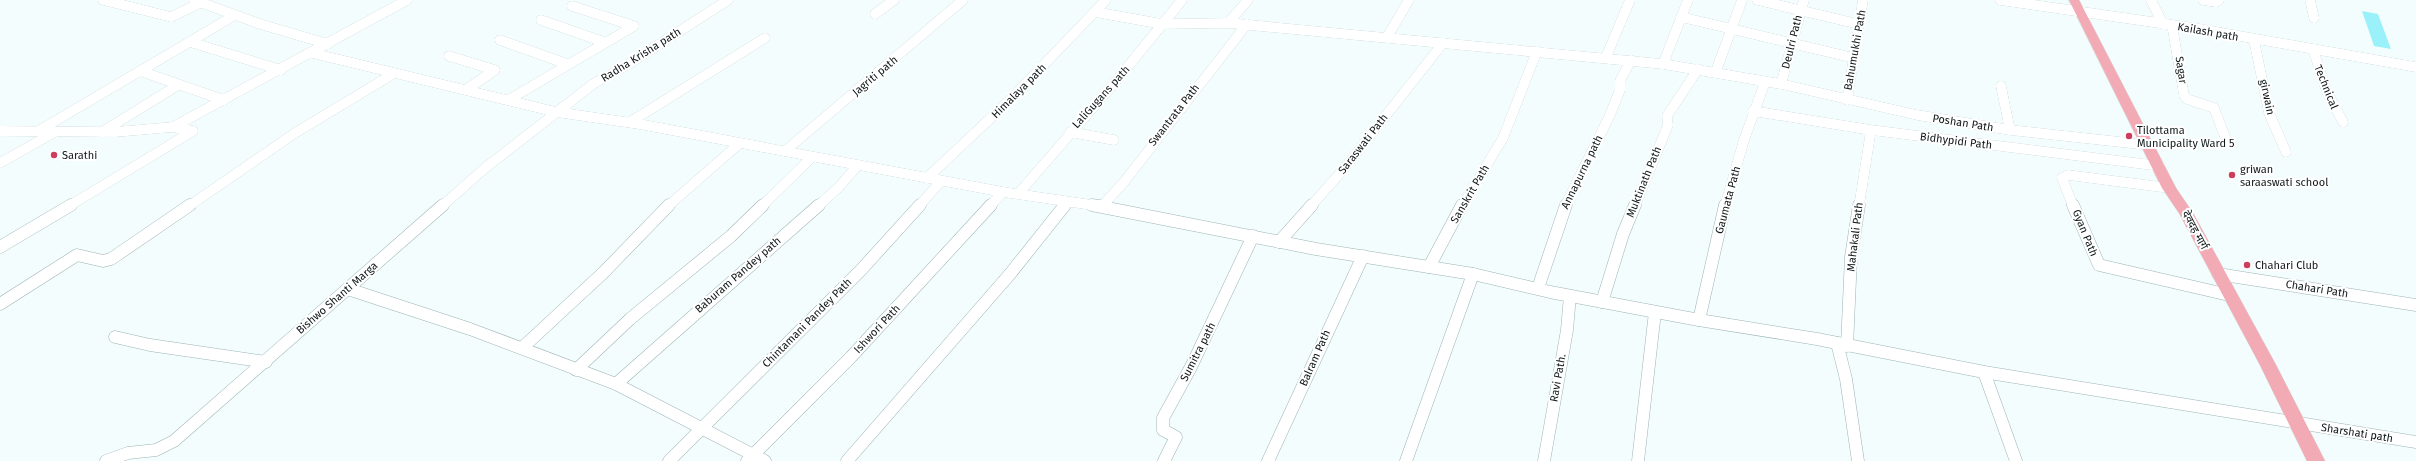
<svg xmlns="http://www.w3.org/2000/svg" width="2416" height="461" font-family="'Fira Sans','Noto Sans Devanagari',sans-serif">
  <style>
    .water { fill: #9bf1f9 }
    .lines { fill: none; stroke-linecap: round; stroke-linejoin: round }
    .minor-far1-casing { stroke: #9db4b6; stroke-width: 10 }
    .minor-casing { stroke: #9db4b6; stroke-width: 13 }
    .major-casing { stroke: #d9dada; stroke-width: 1 }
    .minor-far1 { stroke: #fff; stroke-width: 10 }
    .minor { stroke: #fff; stroke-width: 12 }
    .major { fill: #f2abb5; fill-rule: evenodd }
    .poi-dot { fill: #cd3d5c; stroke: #fff; stroke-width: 1.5 }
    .labels { text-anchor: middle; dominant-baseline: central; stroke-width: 4; stroke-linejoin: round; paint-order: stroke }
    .street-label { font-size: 11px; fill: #0f1718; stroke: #fff }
    .poi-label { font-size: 11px; fill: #0f1718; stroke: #fff; text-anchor: start }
  </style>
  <rect width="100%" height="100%" fill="#f4fdfe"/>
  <path class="water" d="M2362,11L2378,14L2391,49L2374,46Z"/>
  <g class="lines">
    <g class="minor-far1-casing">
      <g id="minor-far1">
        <path d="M103,0L171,17L200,3"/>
        <path d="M194,0L260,24L328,44"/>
        <path d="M1757,0L1858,24"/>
        <path d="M2000,0L2194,28L2416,67"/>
        <path d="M2151,0L2163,24"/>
        <path d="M2203,0L2216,2L2219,0"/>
        <path d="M2310,0L2314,18"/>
        <path d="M1095,12L1162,24L1228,23L1663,64L1781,84L1917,115L2010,130L2148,145"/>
        <path d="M875,14L894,0"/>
        <path d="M1681,17L1854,58"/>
        <path d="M541,20L604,42"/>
        <path d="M1228,23L1248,0"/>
        <path d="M2172,25L2184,95L2187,99L2214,108L2227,142"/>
        <path d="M1387,37L1409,0"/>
        <path d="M500,40L567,64"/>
        <path d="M2254,40L2269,113L2286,152"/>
        <path d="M190,42L281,70"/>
        <path d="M2313,49L2327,92L2343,122"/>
        <path d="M312,53L556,112L639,124L1003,192L1099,206"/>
        <path d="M449,56L495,70L467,89"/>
        <path d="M1606,57L1630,0"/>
        <path d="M1663,64L1688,0"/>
        <path d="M140,71L224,100"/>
        <path d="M1716,71L1742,0"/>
        <path d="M1781,84L1804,0"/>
        <path d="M2001,86L2010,130"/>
        <path d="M510,99L634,26L572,6"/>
        <path d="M1847,100L1863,0"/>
        <path d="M1753,111L1871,130L2160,166"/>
        <path d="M630,122L765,38"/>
        <path d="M173,127L407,0"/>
        <path d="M40,130L235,15"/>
        <path d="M0,131L115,132L173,127L193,131L69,206"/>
        <path d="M102,132L178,85"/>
        <path d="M1070,132L1114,140"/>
        <path d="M785,151L963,0"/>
        <path d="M0,163L55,132"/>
        <path d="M927,178L1012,98L1106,0"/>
        <path d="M1018,194L1117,80L1182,0"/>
        <path d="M189,206L295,133L393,74"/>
        <path d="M442,206L485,168L593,84L627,65L728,0"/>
        <path d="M668,206L740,143"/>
        <path d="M762,206L812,157"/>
        <path d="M818,206L839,187L858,165"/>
        <path d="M919,206L941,181"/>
        <path d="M990,206L1003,192"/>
        <path d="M1064,206L1067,202"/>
        <path d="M1102,206L1124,182L1247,24"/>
        <path d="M1311,206L1343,170L1443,43"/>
        <path d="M1462,206L1503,138L1537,51"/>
        <path d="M1565,206L1609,117L1620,90V81L1631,60"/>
        <path d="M1635,206L1668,125L1667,116L1698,69"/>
        <path d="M1725,206L1744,140L1765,82"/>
        <path d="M1859,206L1871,130"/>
        <path d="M2073,206L2062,178L2068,175L2169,188"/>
      </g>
    </g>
    <g class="minor-casing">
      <g id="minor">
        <path d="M1092,205L1316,249L1473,274L1550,292L1699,320L1817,339L1984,372L2416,442"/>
        <path d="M2073,205L2099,265L2229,295"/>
        <path d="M1102,206L1103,205"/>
        <path d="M1279,242L1312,205"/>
        <path d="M0,247L71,205"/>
        <path d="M1429,267L1462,205"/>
        <path d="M2218,274L2416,305"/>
        <path d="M1538,288L1566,205"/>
        <path d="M348,289L470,329L616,384L765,461"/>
        <path d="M1602,302L1623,234L1635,205"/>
        <path d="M0,304L77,255L103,261L111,259L190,205"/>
        <path d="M1699,320L1725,205"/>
        <path d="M115,337L150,345L266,362"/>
        <path d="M1837,343L1846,379L1858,461"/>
        <path d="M1847,346L1851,257L1859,205"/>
        <path d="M522,348L603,273L669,205"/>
        <path d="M576,370L630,319L731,236L763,205"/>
        <path d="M1984,372L2016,461"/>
        <path d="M616,384L819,205"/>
        <path d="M106,461L128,453L156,450L174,441L443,205"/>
        <path d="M669,461L861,270L920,205"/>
        <path d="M747,461L851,357L991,205"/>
        <path d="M847,461L1010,274L1065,205"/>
        <path d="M1164,461L1176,437L1163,430V418L1191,367L1253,236"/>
        <path d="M1268,461L1363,256"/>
        <path d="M1406,461L1473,274"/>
        <path d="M1544,461L1567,330L1570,296"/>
        <path d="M1638,461L1655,312"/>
      </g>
    </g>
    <g class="major-casing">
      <path id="major" d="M2069,0H2079L2176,188L2193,213L2276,365L2325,461H2307L2260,365L2179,213L2162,188Z"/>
    </g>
    <use href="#minor-far1" class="minor-far1"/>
    <use href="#minor" class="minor"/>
    <use href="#major" class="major"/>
  </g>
  <g class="poi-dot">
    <circle cx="2129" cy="136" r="4"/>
    <circle cx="54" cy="155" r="4"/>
    <circle cx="2232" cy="175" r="4"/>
    <circle cx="2247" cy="265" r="4"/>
  </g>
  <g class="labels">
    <g class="street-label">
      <text transform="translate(2208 32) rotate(10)">Kailash path</text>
      <text transform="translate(1792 42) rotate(-76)">Deulri Path</text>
      <text transform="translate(1855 50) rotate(-80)">Bahumukhi Path</text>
      <text transform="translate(641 55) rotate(-32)">Radha Krisha path</text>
      <text transform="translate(2181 70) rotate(81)">Sagar</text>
      <text transform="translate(875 76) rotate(-40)">Jagriti path</text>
      <text transform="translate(2326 87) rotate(68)">Technical</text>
      <text transform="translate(1019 91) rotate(-45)">Himalaya path</text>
      <text transform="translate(1101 97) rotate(-48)">LaliGugans path</text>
      <text transform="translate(2267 97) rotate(78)">girwain</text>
      <text transform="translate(1174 115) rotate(-52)">Swantrata Path</text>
      <text transform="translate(1963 123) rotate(9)">Poshan Path</text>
      <text transform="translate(1956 141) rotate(7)">Bidhypidi Path</text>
      <text transform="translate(1363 144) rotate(-52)">Saraswati Path</text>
      <text transform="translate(1582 172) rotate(-64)">Annapurna path</text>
      <text transform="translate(1644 182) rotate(-68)">Muktinath Path</text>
      <text transform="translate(1470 194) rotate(-60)">Sanskrit Path</text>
      <text transform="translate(1728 200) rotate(-75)">Gaumata Path</text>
      <text transform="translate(2195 230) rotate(62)">देवदह मार्ग</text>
      <text transform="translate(2085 233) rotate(68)">Gyan Path</text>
      <text transform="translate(1855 237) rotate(-83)">Mahakali Path</text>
      <text transform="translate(738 275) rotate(-41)">Baburam Pandey path</text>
      <text transform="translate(2317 289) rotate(9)">Chahari Path</text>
      <text transform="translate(337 298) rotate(-41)">Bishwo Shanti Marga</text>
      <text transform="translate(807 323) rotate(-45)">Chintamani Pandey Path</text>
      <text transform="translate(877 329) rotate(-47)">Ishwori Path</text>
      <text transform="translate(1198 352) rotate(-63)">Sumitra path</text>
      <text transform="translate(1315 358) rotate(-66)">Balram Path</text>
      <text transform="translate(1558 378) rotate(-80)">Ravi Path.</text>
      <text transform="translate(2357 433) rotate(9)">Sharshati path</text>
    </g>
    <g class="poi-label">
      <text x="2137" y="130">Tilottama<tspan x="2137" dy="13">Municipality Ward 5</tspan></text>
      <text x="62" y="155">Sarathi</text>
      <text x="2240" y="169">griwan<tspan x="2240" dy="13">saraaswati school</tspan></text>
      <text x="2255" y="265">Chahari Club</text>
    </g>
  </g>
</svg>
